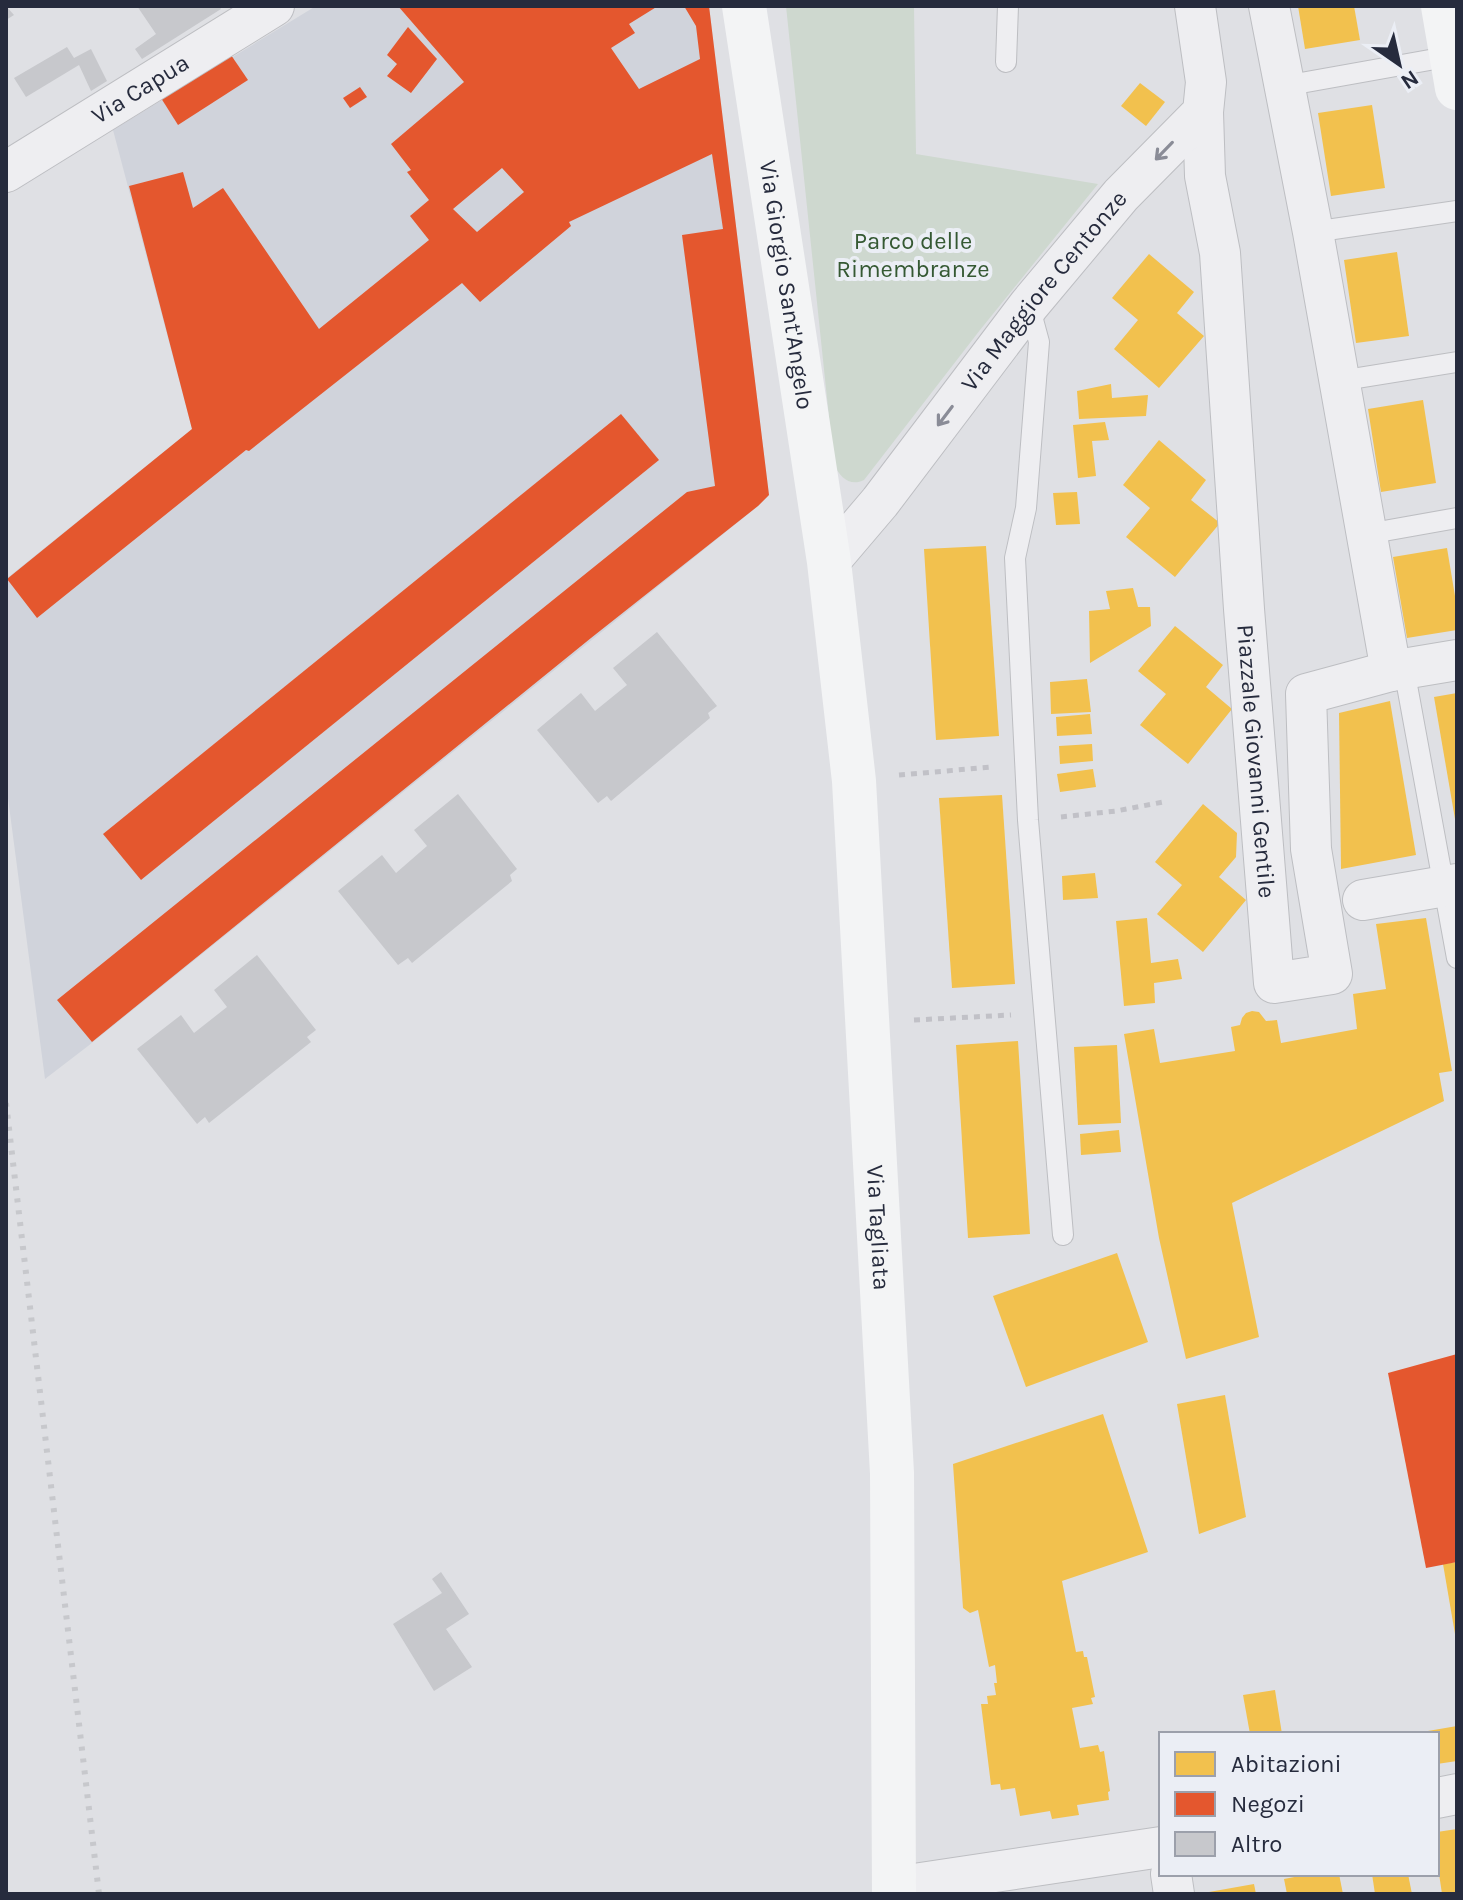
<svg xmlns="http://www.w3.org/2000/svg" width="1463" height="1900" font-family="Karla,sans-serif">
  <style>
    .built { fill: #d0d3db }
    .green { fill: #ced8cf }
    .homes { fill: #f2c14e }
    .shops { fill: #e4572e; fill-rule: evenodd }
    .building { fill: #c7c8cc }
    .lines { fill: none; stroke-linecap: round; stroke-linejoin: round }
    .lane-casing { stroke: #bdbec2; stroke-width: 22 }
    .street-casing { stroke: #bdbec2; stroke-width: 42 }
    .path { stroke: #c1c1c7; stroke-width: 5; stroke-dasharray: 6 6; stroke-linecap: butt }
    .lane { stroke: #eeeef1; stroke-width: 20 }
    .street { stroke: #eeeef1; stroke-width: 40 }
    .secondary { stroke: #f3f4f5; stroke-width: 44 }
    .rail { stroke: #c7c8cc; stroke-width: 6; stroke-dasharray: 4 8; stroke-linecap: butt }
    .oneway { stroke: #8a8c97 }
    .labels { text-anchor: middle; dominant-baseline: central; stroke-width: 8; stroke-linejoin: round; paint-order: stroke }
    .street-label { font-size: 24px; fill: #262b3d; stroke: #ebeef5 }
    .park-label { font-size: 24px; fill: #355933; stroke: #ebeef5 }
  </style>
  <rect width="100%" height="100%" fill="#dfe0e4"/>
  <path class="built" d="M316,6H709L769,495L758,506L88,1046L45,1079L6,783V579L192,429L113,130Z"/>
  <path class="green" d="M786,6H914L916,154L1098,184L980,330L864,480C850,487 840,477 834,465Z"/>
  <g class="homes">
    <path d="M1298,6H1354L1360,40L1305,49Z"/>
    <path d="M1140,83L1165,102L1146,126L1121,106Z"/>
    <path d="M1372,105L1385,188L1331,196L1318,113Z"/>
    <path d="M1397,252L1409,336L1356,343L1344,260Z"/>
    <path d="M1149,254L1194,292L1177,313L1204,336L1159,388L1114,349L1138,320L1112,298Z"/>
    <path d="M1111,384L1112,398L1148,395L1146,416L1079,419L1077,391Z"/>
    <path d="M1423,400L1436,483L1381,492L1368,409Z"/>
    <path d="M1105,422L1109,440L1092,441L1096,476L1078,478L1073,425Z"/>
    <path d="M1159,440L1206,480L1191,500L1220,523L1175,577L1126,537L1150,508L1123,485Z"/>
    <path d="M1077,492L1080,524L1056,525L1053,493Z"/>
    <path d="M986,546L999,736L936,740L924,549Z"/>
    <path d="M1447,548L1457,608V630L1407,638L1393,557Z"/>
    <path d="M1133,588L1138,607H1150L1151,626L1090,663L1089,611L1110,609L1106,591Z"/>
    <path d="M1175,626L1223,665L1206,687L1232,709L1188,764L1140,725L1166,694L1138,671Z"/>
    <path d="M1087,679L1091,712L1051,714L1050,682Z"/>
    <path d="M1457,693V819H1455L1434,697Z"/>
    <path d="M1390,701L1416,855L1341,869L1339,713Z"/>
    <path d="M1090,714L1092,734L1057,736L1056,717Z"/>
    <path d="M1092,744L1093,761L1060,764L1059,746Z"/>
    <path d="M1093,769L1096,787L1060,792L1057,774Z"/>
    <path d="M1002,795L1015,984L952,988L939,798Z"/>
    <path d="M1203,804L1237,833L1236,857L1219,877L1246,900L1203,952L1157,914L1182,885L1155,862Z"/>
    <path d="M1095,873L1098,898L1063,900L1062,876Z"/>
    <path d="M1147,918L1151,963L1178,959L1182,979L1154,983L1155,1003L1124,1006L1116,921Z"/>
    <path d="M1426,918L1452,1071L1439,1073L1444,1101L1232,1203L1259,1337L1186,1359L1159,1238L1124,1034L1154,1029L1160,1063L1235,1051L1231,1027L1240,1025L1242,1018L1246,1013L1252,1011L1259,1012L1266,1021L1277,1020L1281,1043L1357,1029L1353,994L1386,989L1376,924Z"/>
    <path d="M1018,1041L1030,1234L968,1238L956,1045Z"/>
    <path d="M1117,1045L1121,1123L1078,1125L1074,1047Z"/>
    <path d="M1119,1130L1121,1152L1081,1155L1080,1134Z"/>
    <path d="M1117,1253L1148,1342L1026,1387L993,1296Z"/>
    <path d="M1225,1395L1246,1517L1199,1534L1177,1404Z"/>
    <path d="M1103,1414L1148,1552L1062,1581L1076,1652L1083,1651L1084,1657H1087L1095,1697L1091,1698L1093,1704L1072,1708L1080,1748L1098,1745L1100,1752L1104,1751L1110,1791L1108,1792L1109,1800L1077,1805L1079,1815L1052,1819L1050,1811L1020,1816L1015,1788L1001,1790L1000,1784L991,1785L981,1704H988L987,1696L996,1695L994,1683H997L995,1665L989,1667L978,1610L970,1613L963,1608L953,1464Z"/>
    <path d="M1457,1562V1634H1455L1443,1564Z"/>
    <path d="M1275,1690L1282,1734H1250L1243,1695Z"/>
    <path d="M1457,1726V1761L1437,1764V1734H1422V1732Z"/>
    <path d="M1457,1829V1894H1442L1437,1860V1832Z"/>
    <path d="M1310,1874H1339L1343,1894H1287L1284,1879Z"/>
    <path d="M1372,1874H1408L1412,1894H1375Z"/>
    <path d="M1254,1884L1256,1894H1209V1892Z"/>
  </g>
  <g class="shops">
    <path d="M398,6H658L629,24L635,33L611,48L639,89L700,59L696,26L684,6H709L769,495L758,506L591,638L92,1042L57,1000L687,492L715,486L682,235L723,229L712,154L569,222L571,226L480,302L462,283L249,451L246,450L37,618L7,579L192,429L129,186L183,172L193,208L223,188L319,329L429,240L410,216L429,200L407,172L411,170L391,144L464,82ZM502,168L524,192L477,232L453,209Z"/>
    <path d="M408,27L437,59L411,93L387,76L397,64L387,55Z"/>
    <path d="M231,55L248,80L178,125L161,98Z"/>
    <path d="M360,87L367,97L350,108L343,98Z"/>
    <path d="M621,414L659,460L141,880L103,834Z"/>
    <path d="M1457,1354V1562L1426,1568L1388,1373Z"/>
  </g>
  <g class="building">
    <path d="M6,6L14,15L6,20Z"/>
    <path d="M137,6H219L221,9L142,59L135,49L156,34Z"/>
    <path d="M67,47L74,58L91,49L107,81L91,91L79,65L26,97L14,78Z"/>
    <path d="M657,632L717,706L708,713L710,718L611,801L607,796L598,803L537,730L581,693L595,711L627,685L613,668Z"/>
    <path d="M458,794L517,869L510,875L512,881L412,963L408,958L398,965L338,891L382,855L396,873L427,846L414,830Z"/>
    <path d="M257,955L316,1030L307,1037L311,1042L209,1123L205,1117L197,1124L137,1049L181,1015L194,1033L227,1007L214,990Z"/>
    <path d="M441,1572L469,1614L446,1629L472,1667L434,1691L393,1624L442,1593L432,1579Z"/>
  </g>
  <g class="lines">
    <g class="lane-casing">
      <g id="lane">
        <path d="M1006,62L1008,6"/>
        <path d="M1284,86L1452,56"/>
        <path d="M1313,232L1457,211"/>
        <path d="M1029,305L1039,342L1026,508L1015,558L1028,820L1063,1235"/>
        <path d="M1339,381L1457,362"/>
        <path d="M1367,534L1457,518"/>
        <path d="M1404,669L1457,958"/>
      </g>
    </g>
    <g class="street-casing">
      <g id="street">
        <path d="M1269,6L1313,232L1391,671"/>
        <path id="s1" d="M1203,112L1205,176L1220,253L1244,609L1274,983L1332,974L1311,849L1306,694L1391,671L1457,660"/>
        <path id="s2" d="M6,172L274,6"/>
        <path id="s3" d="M829,562L880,502L1029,305L1121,195L1203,112L1206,82L1195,6"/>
        <path d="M1363,900L1457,884"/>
        <path d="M1437,1798L1457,1794"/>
        <path d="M1171,1874L1174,1894"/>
        <path d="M894,1887L1161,1847"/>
      </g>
    </g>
    <g class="path">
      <path d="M899,775L992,767"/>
      <path d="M1061,817L1116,811L1163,802"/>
      <path d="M914,1020L1011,1015"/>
    </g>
    <use href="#lane" class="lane"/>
    <use href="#street" class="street"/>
    <g class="secondary">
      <path id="s4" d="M744,6L829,562L854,781L892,1473L894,1894"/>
      <path d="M1443,6L1457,88"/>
    </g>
    <path class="rail" d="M6,1103L99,1894"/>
  </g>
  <defs><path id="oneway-shaft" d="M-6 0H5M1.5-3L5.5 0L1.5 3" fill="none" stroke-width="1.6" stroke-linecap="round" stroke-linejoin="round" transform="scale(2)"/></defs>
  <g class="oneway">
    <use href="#oneway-shaft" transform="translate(1164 151) rotate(134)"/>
    <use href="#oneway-shaft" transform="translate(945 416) rotate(127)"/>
  </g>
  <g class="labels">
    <g class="street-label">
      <text stroke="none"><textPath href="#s2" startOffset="158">Via Capua</textPath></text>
      <text stroke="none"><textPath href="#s4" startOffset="282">Via Giorgio Sant'Angelo</textPath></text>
      <text stroke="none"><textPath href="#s3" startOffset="346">Via Maggiore Centonze</textPath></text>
      <text stroke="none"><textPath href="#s1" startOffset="652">Piazzale Giovanni Gentile</textPath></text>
      <text stroke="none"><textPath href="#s4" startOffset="1230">Via Tagliata</textPath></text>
    </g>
    <g class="park-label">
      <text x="913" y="241">Parco delle<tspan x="913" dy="28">Rimembranze</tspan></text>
    </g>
  </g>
  <rect width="1463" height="1900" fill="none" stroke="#262b3d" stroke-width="16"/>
  <rect x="1159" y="1732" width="280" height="144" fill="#ebeef5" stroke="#9ca0ab" stroke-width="2"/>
  <rect x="1175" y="1752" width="40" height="24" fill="#f2c14e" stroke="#9ca0ab" stroke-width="2"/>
  <text x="1231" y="1772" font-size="24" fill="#262b3d">Abitazioni</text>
  <rect x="1175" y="1792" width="40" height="24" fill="#e4572e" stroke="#9ca0ab" stroke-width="2"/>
  <text x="1231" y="1812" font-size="24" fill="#262b3d">Negozi</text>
  <rect x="1175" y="1832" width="40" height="24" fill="#c7c8cc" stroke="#9ca0ab" stroke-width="2"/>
  <text x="1231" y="1852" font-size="24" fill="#262b3d">Altro</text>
  <g transform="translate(1399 64) rotate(146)" stroke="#ebeef5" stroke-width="6" paint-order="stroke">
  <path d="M0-6L14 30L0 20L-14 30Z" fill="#262b3d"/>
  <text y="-12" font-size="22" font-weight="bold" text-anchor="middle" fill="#262b3d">N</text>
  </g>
</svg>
